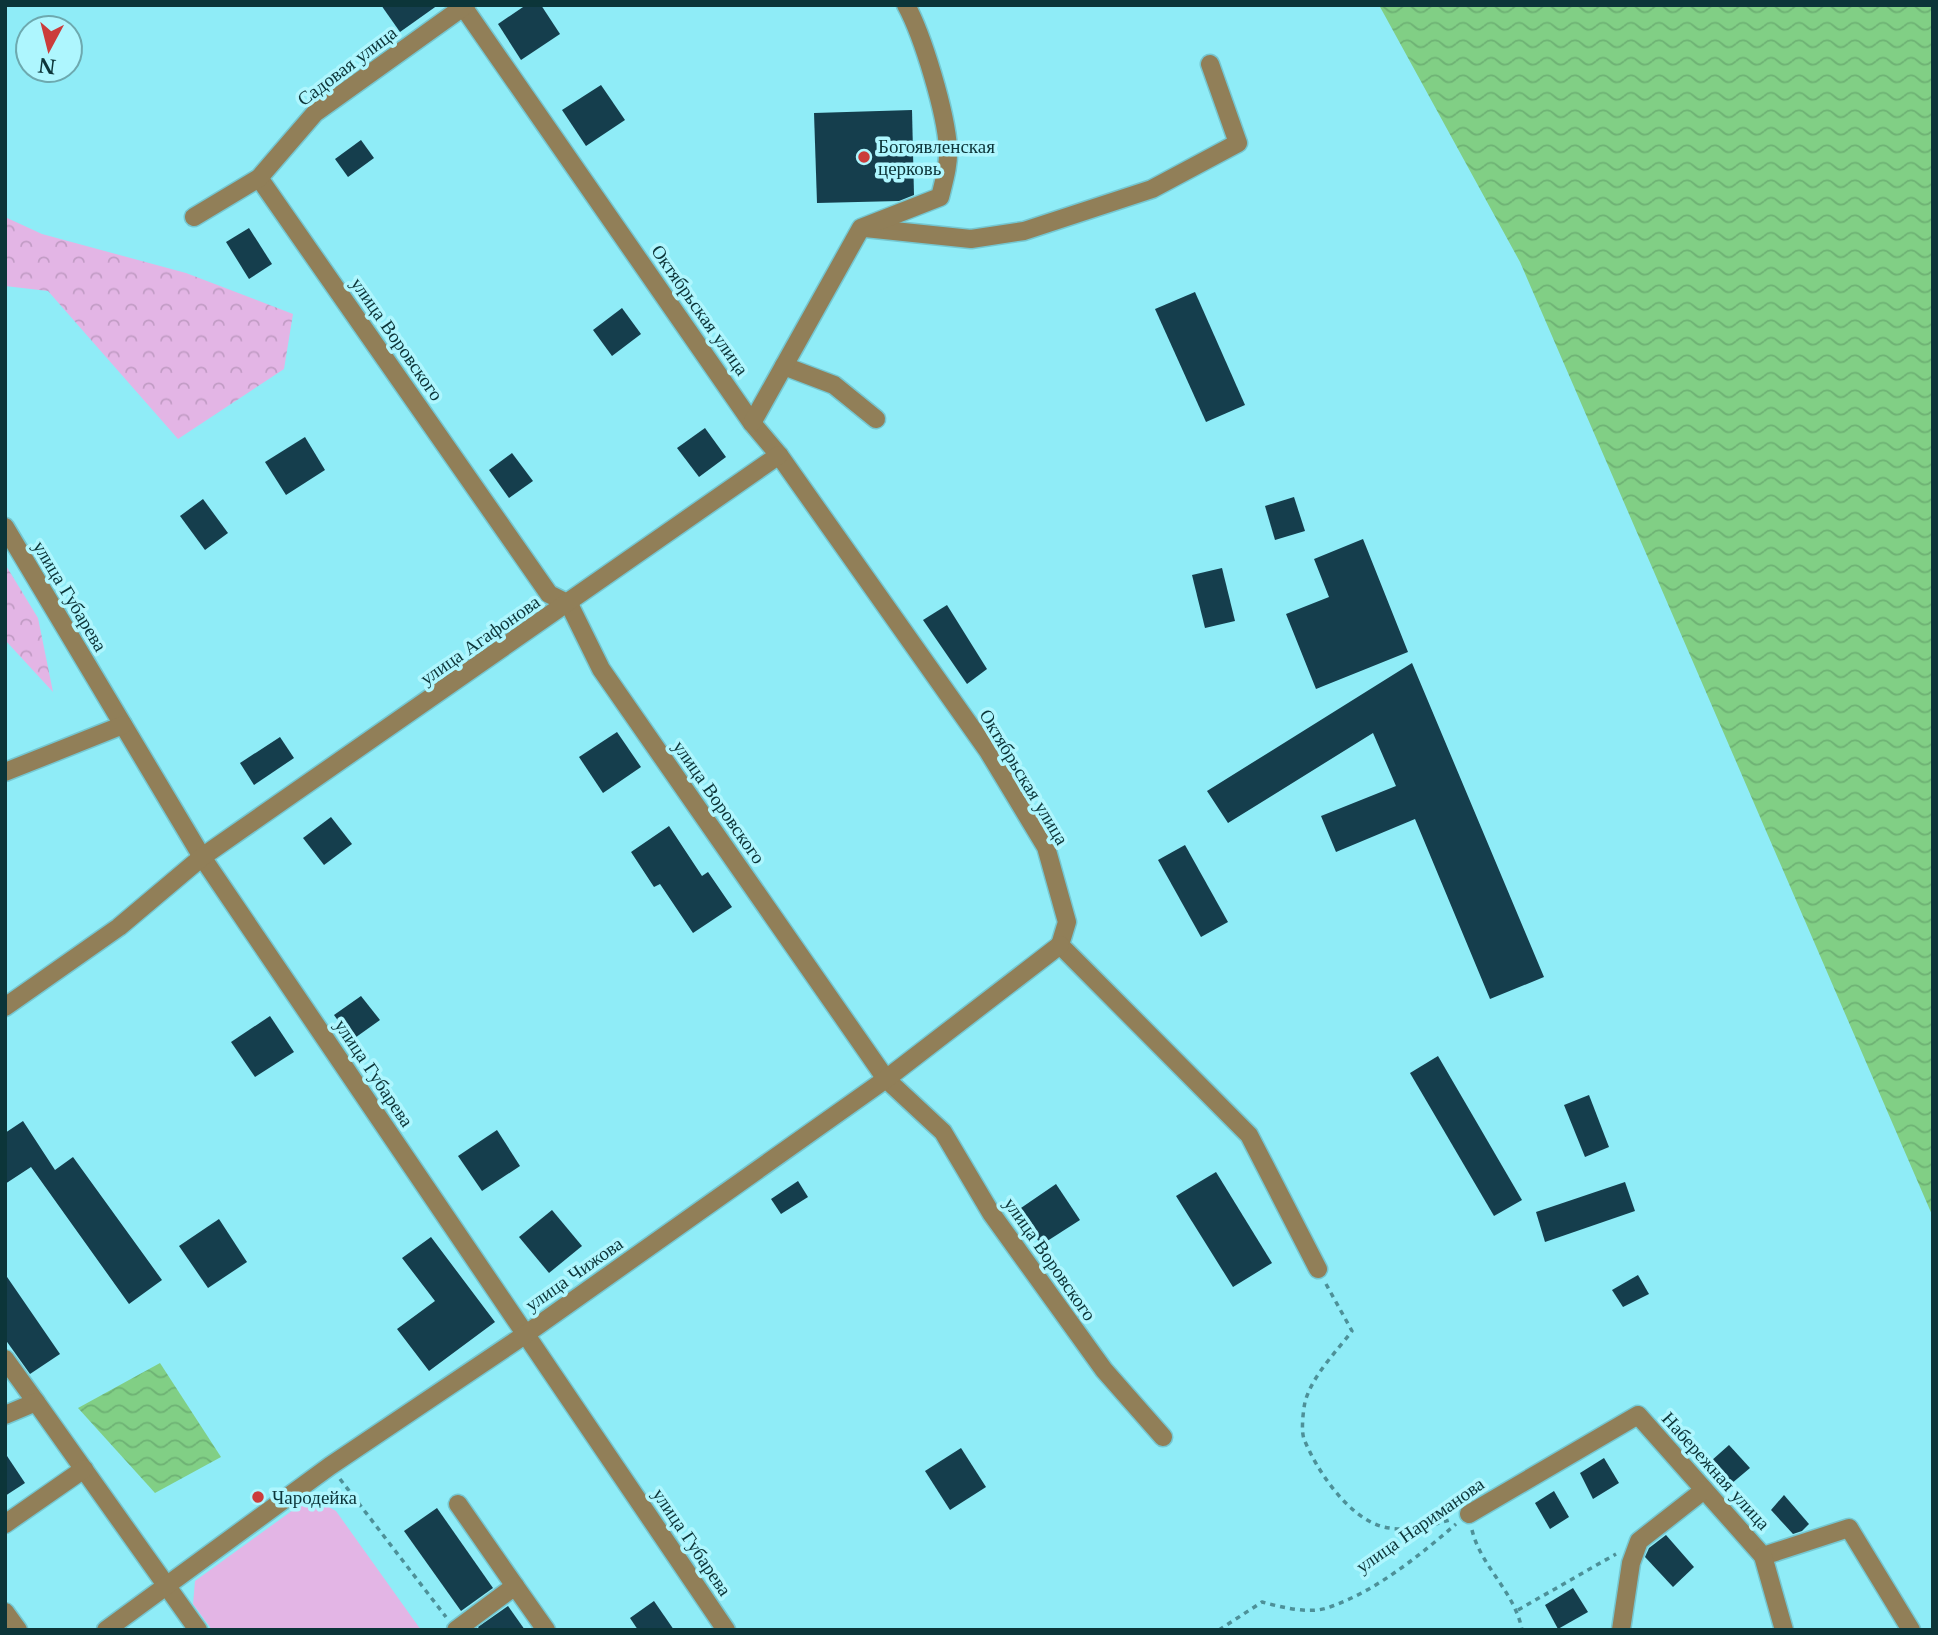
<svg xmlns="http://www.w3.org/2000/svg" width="1938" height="1635" font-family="'Libre Baskerville',serif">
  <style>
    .forest { fill: url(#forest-crowns) }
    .park { fill: #e3b5e5 }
    .water { fill: url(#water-waves) }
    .building { fill: #153e4d }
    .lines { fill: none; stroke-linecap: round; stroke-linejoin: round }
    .minor-casing { stroke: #75c7d1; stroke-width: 21 }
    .path { stroke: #4d9098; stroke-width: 3.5; stroke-dasharray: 5 5; stroke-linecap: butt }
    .minor { stroke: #917f58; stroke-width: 18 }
    .poi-dot { fill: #cb3c3b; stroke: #aef6fe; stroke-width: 2.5 }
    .labels { text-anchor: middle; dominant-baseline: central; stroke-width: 7; stroke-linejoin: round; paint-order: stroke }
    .street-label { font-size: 19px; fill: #0c3539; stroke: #aef6fe }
    .poi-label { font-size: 19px; fill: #0c3539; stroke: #aef6fe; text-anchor: start }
  </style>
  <defs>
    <pattern id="forest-crowns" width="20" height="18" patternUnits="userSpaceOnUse" patternTransform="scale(1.75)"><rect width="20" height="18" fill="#e3b5e5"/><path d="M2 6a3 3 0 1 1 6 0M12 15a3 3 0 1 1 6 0" fill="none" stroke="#c29cc5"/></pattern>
    <pattern id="water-waves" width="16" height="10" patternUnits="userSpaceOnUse" patternTransform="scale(1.75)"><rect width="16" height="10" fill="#81cf85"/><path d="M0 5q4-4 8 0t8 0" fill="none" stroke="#6eb274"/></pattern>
  </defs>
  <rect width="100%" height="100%" fill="#8fecf7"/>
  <g class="forest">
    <path d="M5,217L42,234L186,273L293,314L284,369L178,439L48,291L5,286Z"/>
    <path d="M5,564L38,618L53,692L5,640Z"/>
  </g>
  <path class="park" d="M311,1497L336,1511L421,1630H212L193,1604L195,1581Z"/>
  <g class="water">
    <path d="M1379,5H1933V1217L1520,262Z"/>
    <path d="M160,1363L221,1457L155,1493L78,1408Z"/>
  </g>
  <g class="building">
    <path d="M381,5H438L400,32Z"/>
    <path d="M526,5H541L560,34L521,60L498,24Z"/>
    <path d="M601,85L625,120L586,146L562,110Z"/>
    <path d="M912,110L914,195L899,201L817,203L814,113Z"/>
    <path d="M361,140L374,158L348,177L335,159Z"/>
    <path d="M249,228L272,264L249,279L226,242Z"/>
    <path d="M1195,292L1245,405L1206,422L1155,309Z"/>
    <path d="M622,308L641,334L612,356L593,330Z"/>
    <path d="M705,428L726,457L699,477L677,448Z"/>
    <path d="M305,437L325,470L286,495L265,462Z"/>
    <path d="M512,453L533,481L509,498L489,470Z"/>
    <path d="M1294,497L1305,531L1275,540L1265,506Z"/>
    <path d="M203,499L228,533L205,550L180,516Z"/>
    <path d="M1363,539L1408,652L1316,689L1286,614L1329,597L1314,559Z"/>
    <path d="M1222,568L1235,621L1205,628L1192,575Z"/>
    <path d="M947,605L987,669L967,684L923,620Z"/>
    <path d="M1412,663L1544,977L1490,999L1415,819L1336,852L1321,816L1396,786L1373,733L1228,823L1207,791Z"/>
    <path d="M617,732L641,767L603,793L579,757Z"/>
    <path d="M280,737L294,758L254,785L240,763Z"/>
    <path d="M331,817L352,844L324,865L303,838Z"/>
    <path d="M669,826L702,876L708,872L732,907L693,933L660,884L654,887L631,852Z"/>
    <path d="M1185,845L1228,922L1201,937L1158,860Z"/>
    <path d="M361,996L380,1020L352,1040L334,1015Z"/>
    <path d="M270,1016L294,1052L255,1077L231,1042Z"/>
    <path d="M1438,1056L1522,1200L1494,1216L1410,1073Z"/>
    <path d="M1589,1095L1609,1147L1585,1157L1564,1105Z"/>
    <path d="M23,1121L55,1170L73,1157L162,1280L129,1304L31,1167L5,1184V1133Z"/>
    <path d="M497,1130L520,1166L482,1191L458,1156Z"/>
    <path d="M1216,1172L1272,1263L1233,1287L1176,1196Z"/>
    <path d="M798,1181L808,1197L781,1214L771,1199Z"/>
    <path d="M1625,1182L1635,1211L1545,1242L1536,1212Z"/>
    <path d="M1056,1184L1080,1220L1041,1245L1018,1210Z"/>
    <path d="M552,1210L582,1246L549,1273L519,1237Z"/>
    <path d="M219,1219L247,1262L208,1288L179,1246Z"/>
    <path d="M431,1237L495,1322L429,1371L397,1329L435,1301L402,1258Z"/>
    <path d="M5,1274L60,1354L30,1374L5,1339Z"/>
    <path d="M1638,1275L1649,1294L1623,1307L1612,1290Z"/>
    <path d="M1729,1445L1750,1468L1731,1484L1711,1461Z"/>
    <path d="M961,1448L986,1487L950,1510L925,1471Z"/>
    <path d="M5,1453L25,1483L5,1496Z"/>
    <path d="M1604,1458L1619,1483L1593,1499L1580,1473Z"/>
    <path d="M1554,1491L1569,1517L1550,1529L1535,1503Z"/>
    <path d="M1784,1495L1809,1524L1802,1531L1793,1534L1771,1510Z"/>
    <path d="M437,1508L493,1588L461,1611L404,1531Z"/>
    <path d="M1666,1535L1694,1567L1673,1587L1645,1557L1649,1548Z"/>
    <path d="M1573,1588L1588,1612L1558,1629L1545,1605Z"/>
    <path d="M654,1601L674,1630H638L630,1618Z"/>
    <path d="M508,1606L525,1630H480L478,1627Z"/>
  </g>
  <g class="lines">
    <g class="minor-casing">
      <g id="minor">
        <path d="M462,5L752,423L779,455L988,751L1046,847L1067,922L1060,945"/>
        <path d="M259,178L549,594L569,604L601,669L886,1079L943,1132L991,1213L1104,1370L1163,1437"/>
        <path d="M194,217L259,178L315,113L466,5"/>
        <path d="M865,228L971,239L1024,231L1152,189L1238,143L1210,64"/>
        <path d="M784,366L834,385L876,419"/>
        <path d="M752,423L861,228L940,197C944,181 949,165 948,148C946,113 923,36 906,5"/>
        <path d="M5,527L202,857L726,1630"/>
        <path d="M5,772L123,725"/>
        <path d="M1060,945L1249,1135L1318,1269"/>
        <path d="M5,1007L119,927L202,857L779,455"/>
        <path d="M5,1359L36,1402"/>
        <path d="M5,1415L36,1402L198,1630"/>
        <path d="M458,1504L515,1586"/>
        <path d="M1469,1514L1638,1415L1763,1556L1849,1528L1911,1630"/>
        <path d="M5,1524L84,1469"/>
        <path d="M1763,1556L1784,1630"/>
        <path d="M5,1612L18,1630"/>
        <path d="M106,1630L330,1466L526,1334L886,1079L1060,945"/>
        <path d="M456,1630L515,1586L546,1630"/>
        <path d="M1621,1630L1631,1563L1639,1541L1704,1490"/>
      </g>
    </g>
    <g class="path">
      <path d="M1326,1284L1352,1331C1336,1352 1312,1376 1305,1402C1303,1412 1301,1431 1304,1439C1317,1471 1347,1515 1380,1526C1404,1533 1430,1526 1453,1519"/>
      <path d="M340,1479L446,1617"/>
      <path d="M1472,1530C1481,1567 1515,1592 1522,1630"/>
      <path d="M1518,1610L1616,1554"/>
      <path d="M1219,1630L1262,1602C1281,1607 1308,1614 1327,1608C1375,1592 1419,1556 1456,1524"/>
    </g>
    <use href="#minor" class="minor"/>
  </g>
  <g class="poi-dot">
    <circle cx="864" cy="157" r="7"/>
    <circle cx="258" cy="1497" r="7"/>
  </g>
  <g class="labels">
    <g class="street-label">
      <text transform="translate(347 66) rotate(-37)">Садовая улица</text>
      <text transform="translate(700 310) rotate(55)">Октябрьская улица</text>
      <text transform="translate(397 339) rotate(55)">улица Воровского</text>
      <text transform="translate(70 596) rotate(59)">улица Губарева</text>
      <text transform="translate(480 640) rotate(-35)">улица Агафонова</text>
      <text transform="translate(1024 777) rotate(59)">Октябрьская улица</text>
      <text transform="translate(719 802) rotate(55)">улица Воровского</text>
      <text transform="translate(374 1073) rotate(56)">улица Губарева</text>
      <text transform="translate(1050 1259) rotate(55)">улица Воровского</text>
      <text transform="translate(574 1274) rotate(-35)">улица Чижова</text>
      <text transform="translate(1716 1471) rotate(48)">Набережная улица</text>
      <text transform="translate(1420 1525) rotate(-35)">улица Нариманова</text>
      <text transform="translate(692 1542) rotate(56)">улица Губарева</text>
    </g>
    <g class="poi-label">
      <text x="878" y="146">Богоявленская<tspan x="878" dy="22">церковь</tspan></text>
      <text x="272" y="1497">Чародейка</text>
    </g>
  </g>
  <rect width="1938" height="1635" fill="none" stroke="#0c3539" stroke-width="14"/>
  <g transform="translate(49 49) rotate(187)"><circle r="33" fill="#aef6fe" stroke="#6da9af" stroke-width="2"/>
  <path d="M0-5L12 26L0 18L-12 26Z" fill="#cb3c3b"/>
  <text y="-10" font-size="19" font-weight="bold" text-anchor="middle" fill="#0c3539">N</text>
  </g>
</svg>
